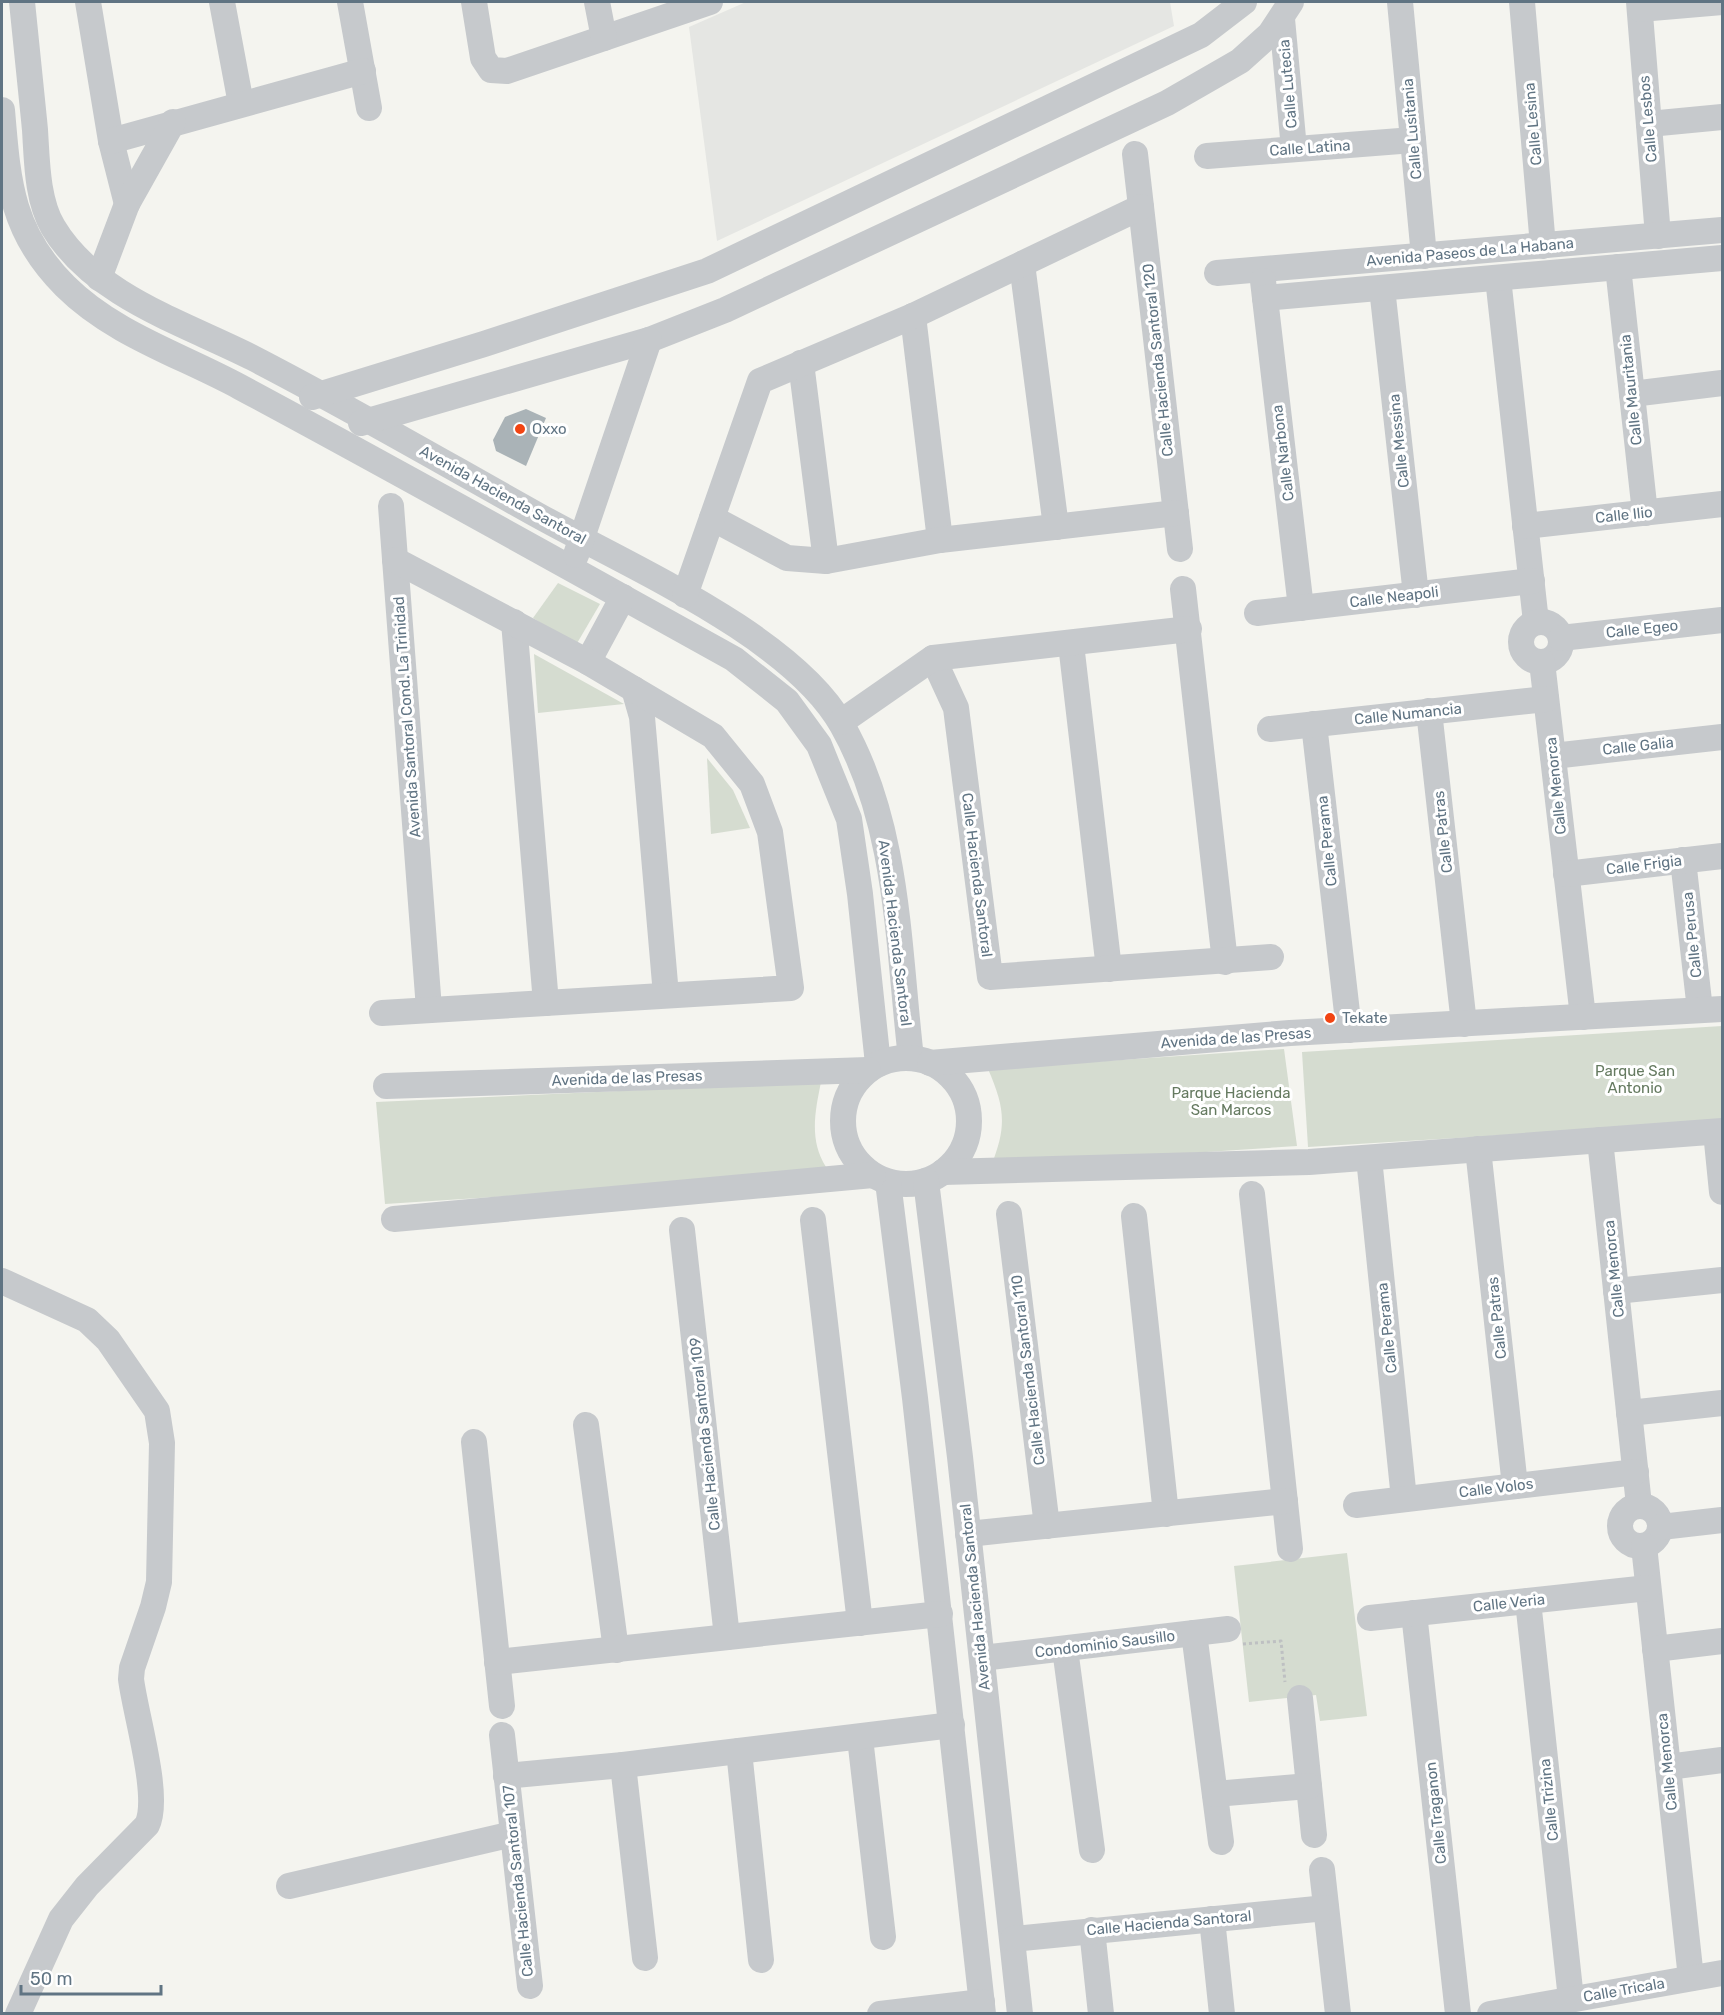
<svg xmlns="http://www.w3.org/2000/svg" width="1724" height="2015" font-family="Rubik,sans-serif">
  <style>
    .built { fill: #e5e6e3 }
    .green { fill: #d5dcd0 }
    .building { fill: #aab3b7 }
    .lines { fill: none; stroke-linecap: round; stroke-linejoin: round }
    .path { stroke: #bec0c2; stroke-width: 3; stroke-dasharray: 3 3; stroke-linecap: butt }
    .minor { stroke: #c6c9cc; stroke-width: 26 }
    .poi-dot { fill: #f24412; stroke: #fff; stroke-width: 2 }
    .labels { text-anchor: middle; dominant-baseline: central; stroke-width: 6; stroke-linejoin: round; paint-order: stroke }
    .street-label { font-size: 15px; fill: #607483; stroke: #fff }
    .poi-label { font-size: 15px; fill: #607483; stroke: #fff; text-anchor: start }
    .park-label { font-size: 15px; fill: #657a60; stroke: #fff }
  </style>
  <rect width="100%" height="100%" fill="#f4f4ef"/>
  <path class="built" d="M746,2H1170L1174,26L717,241L689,27Z"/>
  <g class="green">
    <path d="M558,583L600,604L576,645L533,618Z"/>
    <path d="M534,654L624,704L538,713Z"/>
    <path d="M707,758L733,790L750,828L711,834Z"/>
    <path d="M1722,1026V1122L1308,1147L1302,1052Z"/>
    <path d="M1284,1049L1297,1146L991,1166C1007,1126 1005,1108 988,1069Z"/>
    <path d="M821,1082C815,1112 809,1140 826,1167L822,1176L385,1204L376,1102Z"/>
    <path d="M1347,1553L1367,1716L1320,1721L1316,1695L1249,1702L1234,1566Z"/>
  </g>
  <path class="building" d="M526,409L546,418L526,466L496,451L493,440L505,417Z"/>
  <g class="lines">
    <path class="path" d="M1243,1644L1281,1641L1285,1682"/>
    <g class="minor">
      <path d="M22,2C26,44 31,87 35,130C37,161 37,200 53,227C94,296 184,323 253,358C350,408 444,463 539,516C627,565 793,637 842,725C899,825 898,947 911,1058"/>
      <path d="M88,2L111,141L127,204"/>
      <path d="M222,2L241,104"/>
      <path d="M350,2L369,108"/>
      <path d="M474,2L483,58L491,70L507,71L710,2"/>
      <path d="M597,2L604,38"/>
      <path d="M1400,2L1424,256"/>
      <path d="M1522,2L1543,246"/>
      <path d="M1639,2L1658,236"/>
      <path d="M1640,9L1722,2"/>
      <path d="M1282,19L1294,149"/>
      <path d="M2,110C8,182 11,232 65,286C113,334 181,355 240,387C406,476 570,568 734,659L787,701L819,745L849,819L860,894L878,1064"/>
      <path d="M1649,124L1722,117"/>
      <path d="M111,141L363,71"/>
      <path d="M1135,154L1180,549"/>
      <path d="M1207,156L1413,140"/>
      <path d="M1022,264L1056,527"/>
      <path d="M1618,267L1645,513"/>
      <path d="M1217,273L1722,230"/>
      <path d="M99,278L127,204L173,122"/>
      <path d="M1498,278L1536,622"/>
      <path d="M1263,281L1301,608"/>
      <path d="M1382,288L1416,595"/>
      <path d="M1265,298L1722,258"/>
      <path d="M913,316L940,540"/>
      <path d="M801,363L826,561"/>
      <path d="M1632,394L1722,383"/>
      <path d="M312,397L484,344L707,271L1201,35L1244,2"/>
      <path d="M361,423L649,340L725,310L1167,103L1240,61L1270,34L1291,2"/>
      <path d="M391,506L429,1009"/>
      <path d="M712,518L787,558L826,561L940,540L1176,513"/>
      <path d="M1525,526L1722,504"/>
      <path d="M576,555L649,340"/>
      <path d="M1183,589L1225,962"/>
      <path d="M685,595L760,381L913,316L1141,207"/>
      <path d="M1257,613L1532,581"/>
      <circle cx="1541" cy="642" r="20"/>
      <path d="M514,622L546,1003"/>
      <path d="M1561,638L1722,620"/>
      <path d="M1071,644L1109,969"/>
      <path d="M933,658L956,708L990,977L1271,957"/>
      <path d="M588,662L623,597"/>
      <path d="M1542,662L1583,1017"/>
      <path d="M634,689L642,717L666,995"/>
      <path d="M1429,711L1464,1024"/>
      <path d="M841,722L933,658L1189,629"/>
      <path d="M1314,724L1349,1030"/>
      <path d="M1270,729L1546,699"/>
      <path d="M1553,756L1722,737"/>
      <path d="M1683,860L1700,1010"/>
      <path d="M1566,874L1722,856"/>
      <path d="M382,1013L791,988L770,832L752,784L713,736L588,662L395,560"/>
      <circle cx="906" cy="1121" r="63"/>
      <path d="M930,1063L1290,1033L1722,1009"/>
      <path d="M386,1086L868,1070"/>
      <path d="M1716,1132L1722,1192"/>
      <path d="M1600,1140L1639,1505"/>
      <path d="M1478,1149L1515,1486"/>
      <path d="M1369,1158L1404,1499"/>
      <path d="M943,1172L1309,1162L1722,1131"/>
      <path d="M926,1181L960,1457L1020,2014"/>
      <path d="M888,1182L915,1398L983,2014"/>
      <path d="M1252,1194L1290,1549"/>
      <path d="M1009,1214L1047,1526"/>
      <path d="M1134,1216L1166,1514"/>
      <path d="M394,1219L873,1175"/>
      <path d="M813,1220L860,1623"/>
      <path d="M682,1230L727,1637"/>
      <path d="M2,1281L87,1320L108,1340L157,1411L162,1443L159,1582L153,1607L132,1668L131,1679C135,1713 161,1797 147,1825L87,1886L61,1919L18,2014"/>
      <path d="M1616,1291L1722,1280"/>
      <path d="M1629,1413L1722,1403"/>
      <path d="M586,1425L616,1650"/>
      <path d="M474,1442L502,1706"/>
      <path d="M1356,1505L1636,1472"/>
      <circle cx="1640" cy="1526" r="20"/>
      <path d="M1661,1527L1722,1520"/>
      <path d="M968,1534L1285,1501"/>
      <path d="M1644,1546L1691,1978"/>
      <path d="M1528,1601L1571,1999"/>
      <path d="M1414,1613L1458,2014"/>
      <path d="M1370,1618L1648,1588"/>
      <path d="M1194,1633L1221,1842"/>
      <path d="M1065,1649L1092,1850"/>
      <path d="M1655,1649L1722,1641"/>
      <path d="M982,1658L1228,1629"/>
      <path d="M497,1662L940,1614"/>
      <path d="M1300,1698L1314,1835"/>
      <path d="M502,1735L530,1986"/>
      <path d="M860,1738L883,1937"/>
      <path d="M739,1751L761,1960"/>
      <path d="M623,1765L645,1958"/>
      <path d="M1668,1767L1722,1760"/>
      <path d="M506,1776L623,1765L952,1725"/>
      <path d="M1215,1794L1309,1786"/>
      <path d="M1322,1870L1338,2014"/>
      <path d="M289,1886L513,1834"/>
      <path d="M1212,1919L1222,2014"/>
      <path d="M1092,1930L1101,2014"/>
      <path d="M1013,1939L1326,1908"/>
      <path d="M880,2014L982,2002"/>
      <path d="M1490,2014L1722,1973"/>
    </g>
  </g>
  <g class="poi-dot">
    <circle cx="520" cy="429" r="6"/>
    <circle cx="1330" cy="1018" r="6"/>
  </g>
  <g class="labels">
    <g class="street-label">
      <text transform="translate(1288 84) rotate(-95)">Calle Lutecia</text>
      <text transform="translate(1648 119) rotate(-95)">Calle Lesbos</text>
      <text transform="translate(1533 124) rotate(-95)">Calle Lesina</text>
      <text transform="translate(1412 129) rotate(-95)">Calle Lusitania</text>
      <text transform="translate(1310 148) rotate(-4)">Calle Latina</text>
      <text transform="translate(1470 252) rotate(-5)">Avenida Paseos de La Habana</text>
      <text transform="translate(1158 360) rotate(-96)">Calle Hacienda Santoral 120</text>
      <text transform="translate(1631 390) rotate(-96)">Calle Mauritania</text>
      <text transform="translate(1399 441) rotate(-96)">Calle Messina</text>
      <text transform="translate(1283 453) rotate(-97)">Calle Narbona</text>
      <text transform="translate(503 495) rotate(29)">Avenida Hacienda Santoral</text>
      <text transform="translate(1624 515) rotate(-6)">Calle Ilio</text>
      <text transform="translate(1394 597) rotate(-7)">Calle Neapoli</text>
      <text transform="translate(1642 629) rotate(-6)">Calle Egeo</text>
      <text transform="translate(1408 714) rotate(-6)">Calle Numancia</text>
      <text transform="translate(407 717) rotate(-94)">Avenida Santoral Cond. La Trinidad</text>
      <text transform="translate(1638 746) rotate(-6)">Calle Galia</text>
      <text transform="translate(1556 786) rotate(-96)">Calle Menorca</text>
      <text transform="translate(1443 832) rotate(-96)">Calle Patras</text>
      <text transform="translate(1327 841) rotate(-96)">Calle Perama</text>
      <text transform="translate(1644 865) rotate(-7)">Calle Frigia</text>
      <text transform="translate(977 875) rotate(83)">Calle Hacienda Santoral</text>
      <text transform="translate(895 933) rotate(83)">Avenida Hacienda Santoral</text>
      <text transform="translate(1692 935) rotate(-96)">Calle Perusa</text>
      <text transform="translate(1236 1038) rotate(-4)">Avenida de las Presas</text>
      <text transform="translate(627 1078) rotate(-2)">Avenida de las Presas</text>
      <text transform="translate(1614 1269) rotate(-96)">Calle Menorca</text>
      <text transform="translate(1497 1318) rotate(-96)">Calle Patras</text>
      <text transform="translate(1387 1328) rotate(-96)">Calle Perama</text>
      <text transform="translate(1028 1370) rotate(-97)">Calle Hacienda Santoral 110</text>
      <text transform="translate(705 1434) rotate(-96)">Calle Hacienda Santoral 109</text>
      <text transform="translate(1496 1488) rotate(-7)">Calle Volos</text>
      <text transform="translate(975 1597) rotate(-96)">Avenida Hacienda Santoral</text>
      <text transform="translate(1509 1603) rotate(-6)">Calle Veria</text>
      <text transform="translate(1105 1644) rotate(-7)">Condominio Sausillo</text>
      <text transform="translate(1667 1762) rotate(-96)">Calle Menorca</text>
      <text transform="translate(1549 1800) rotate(-96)">Calle Trizina</text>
      <text transform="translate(1436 1813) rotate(-96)">Calle Traganon</text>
      <text transform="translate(518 1881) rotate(-96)">Calle Hacienda Santoral 107</text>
      <text transform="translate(1169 1923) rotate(-5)">Calle Hacienda Santoral</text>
      <text transform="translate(1624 1990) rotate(-10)">Calle Tricala</text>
    </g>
    <g class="poi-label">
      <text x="532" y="429">Oxxo</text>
      <text x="1342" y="1018">Tekate</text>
    </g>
    <g class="park-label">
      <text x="1635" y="1071">Parque San<tspan x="1635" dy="17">Antonio</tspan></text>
      <text x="1231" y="1093">Parque Hacienda<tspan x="1231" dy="17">San Marcos</tspan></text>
    </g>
  </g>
  <rect width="1724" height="2015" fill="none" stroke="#607483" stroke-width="6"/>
  <path d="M21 1985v9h140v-9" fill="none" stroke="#607483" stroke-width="3"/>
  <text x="30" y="1985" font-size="18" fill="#607483" stroke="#ffffff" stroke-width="4.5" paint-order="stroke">50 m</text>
</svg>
